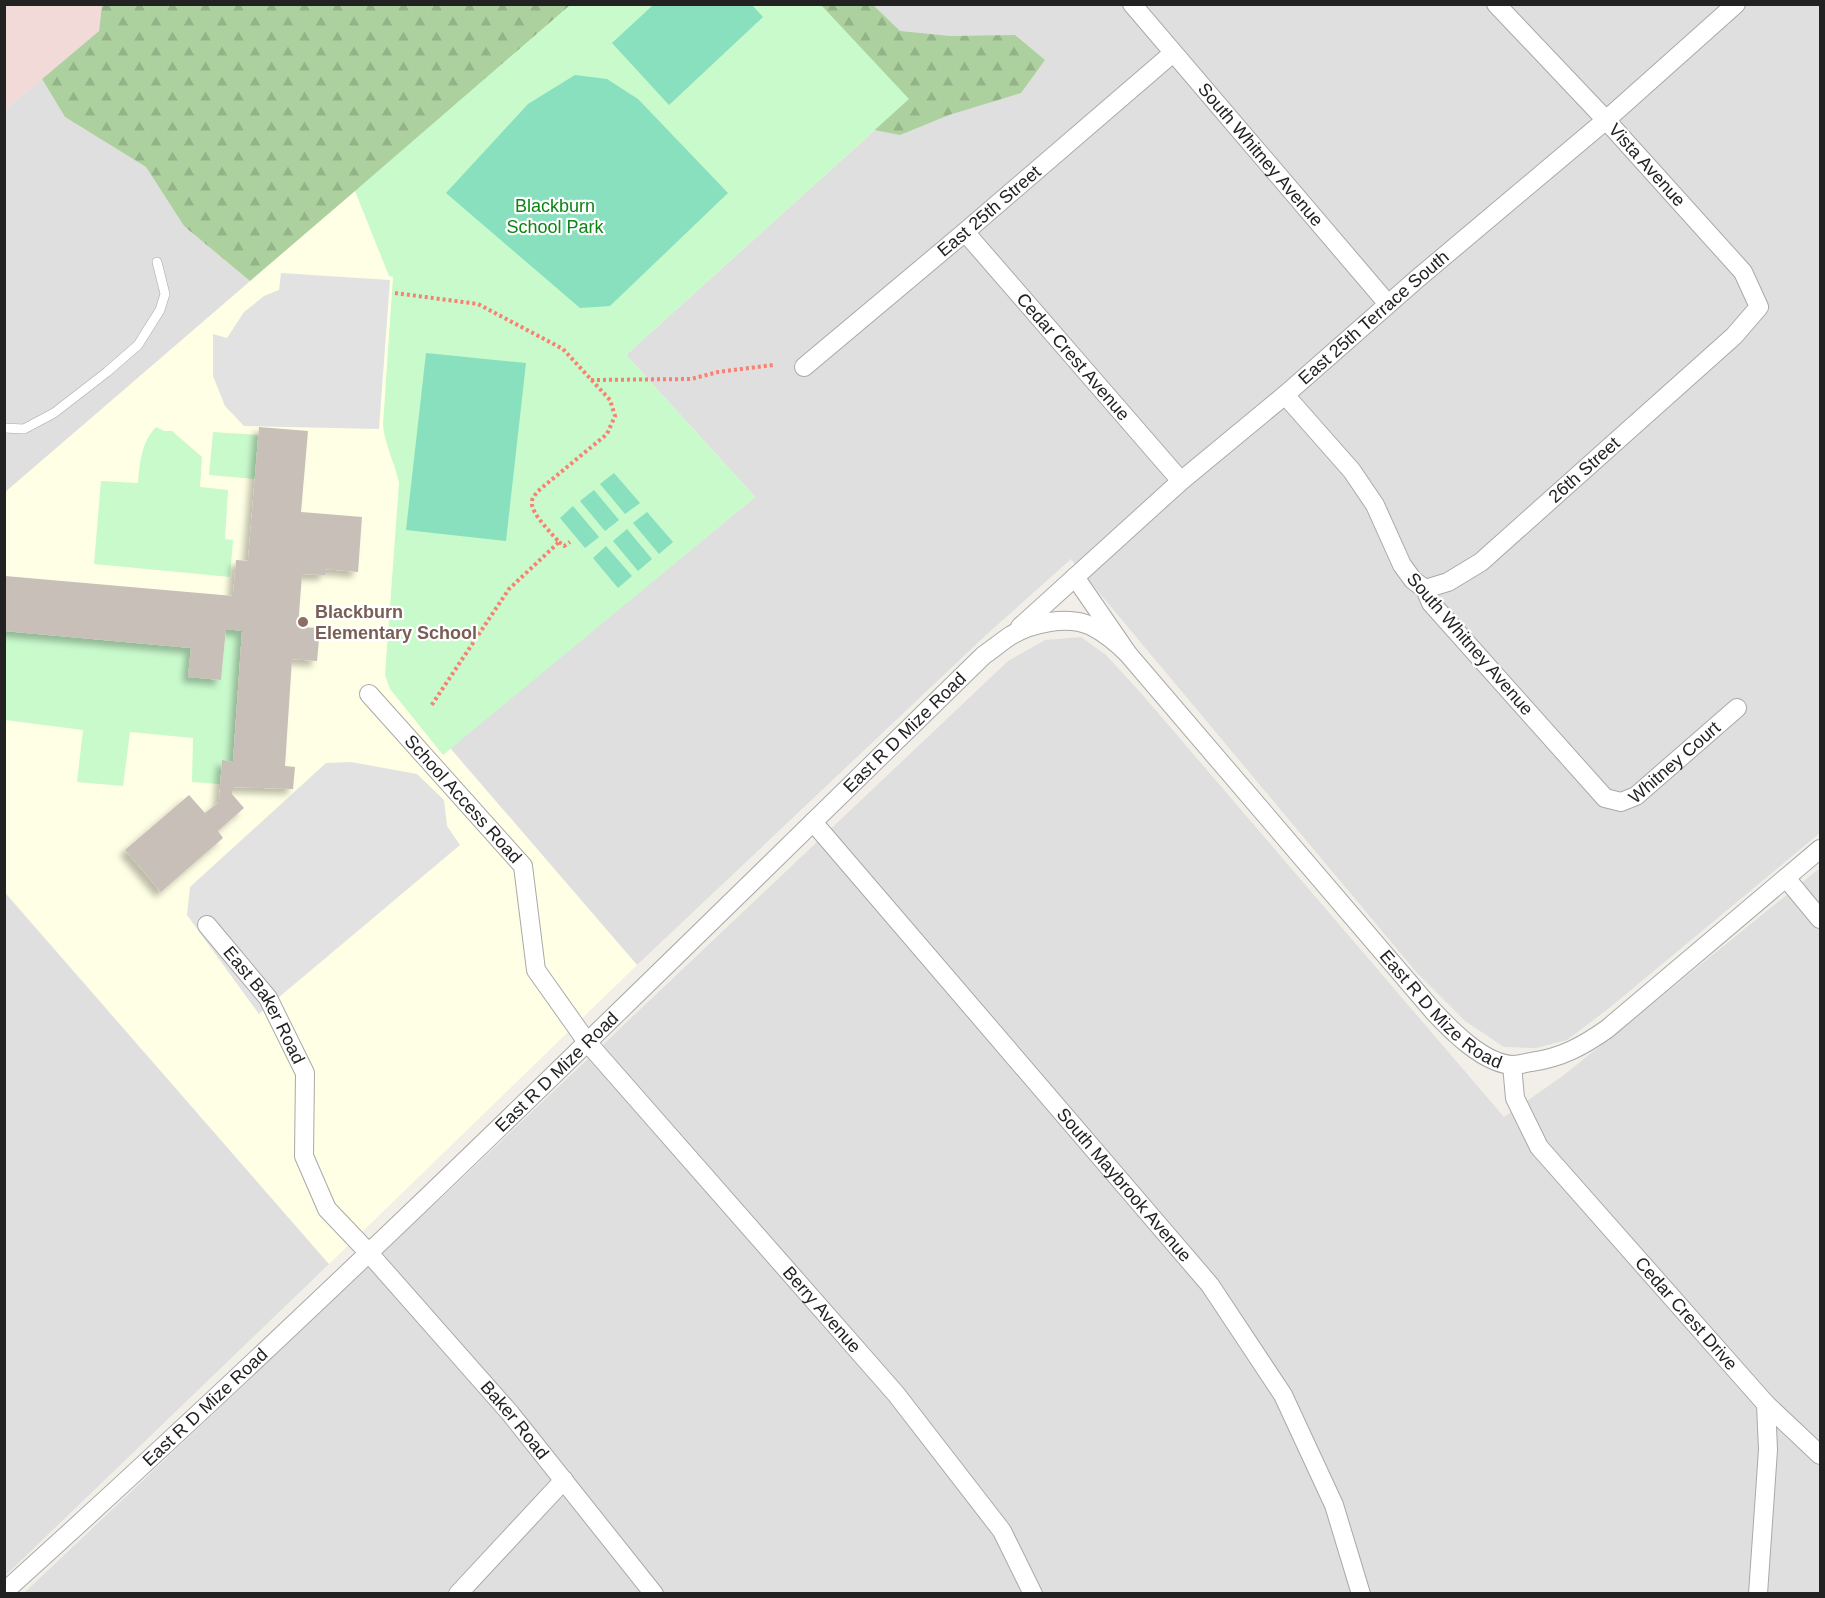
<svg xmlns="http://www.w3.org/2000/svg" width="1825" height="1598" font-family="Helvetica,sans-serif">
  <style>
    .residential { fill: #e0dfdf }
    .commercial { fill: #f2dad9 }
    .education { fill: #ffffe5 }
    .forest { fill: url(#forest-firs) }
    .park { fill: #c8facc }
    .pitch { fill: #88e0be }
    .parking { fill: #e2e2e2 }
    .building { fill: #c7bfb8; filter: url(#shadow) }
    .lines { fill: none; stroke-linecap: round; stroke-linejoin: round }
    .lane-casing { stroke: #a9a9a9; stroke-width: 10 }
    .street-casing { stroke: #a9a9a9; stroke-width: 20 }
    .path { stroke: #fa8072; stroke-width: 4; stroke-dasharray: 3 3; stroke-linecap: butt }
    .lane { stroke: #fff; stroke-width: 9 }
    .street { stroke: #fff; stroke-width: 18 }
    .education-dot { fill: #8d6e63; stroke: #fff; stroke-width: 2 }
    .labels { text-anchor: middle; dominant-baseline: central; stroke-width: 4.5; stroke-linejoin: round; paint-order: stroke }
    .street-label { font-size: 18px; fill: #222; stroke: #fff }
    .park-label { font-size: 18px; fill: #0c8416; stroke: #fff }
    .education-label { font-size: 18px; font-weight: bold; fill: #785e54; stroke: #fff; text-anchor: start }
  </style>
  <defs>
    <pattern id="forest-firs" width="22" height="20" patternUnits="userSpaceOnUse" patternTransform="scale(1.5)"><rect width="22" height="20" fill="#add19e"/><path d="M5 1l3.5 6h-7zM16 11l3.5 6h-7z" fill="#95b388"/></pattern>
    <filter id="shadow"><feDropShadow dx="-5.5" dy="5.5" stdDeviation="3" flood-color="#0004"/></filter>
  </defs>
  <rect width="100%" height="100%" fill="#f2efe9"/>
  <g class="residential">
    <path d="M821,5H1820V833L1608,1009L1567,1040L1536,1048L1504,1047L1465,1021L1417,973L1071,559L985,636L637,965L450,748L754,497L625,355L909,99Z"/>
    <path d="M42,79L65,117L146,167L184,226L250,281L5,493V110Z"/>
    <path d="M1081,637L1106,655L1141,693L1504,1117L1564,1075L1820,868V1593L23,1594L1008,661L1045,640Z"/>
    <path d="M4,892L329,1264L5,1576H4Z"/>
  </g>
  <path class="commercial" d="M5,5H102L99,31L5,110Z"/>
  <path class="education" d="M909,99L626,355L755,497L450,748L637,965L329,1264L5,892L4,493L355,191Z"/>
  <g class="forest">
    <path d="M102,5H624L405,184L355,191L250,281L184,226L146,167L65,117L42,79L99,31Z"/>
    <path d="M775,5H873L900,31L950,36L1015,35L1045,60L1021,93L949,115L900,135L854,126Z"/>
  </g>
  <g class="park">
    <path d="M570,5H821L909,99L626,355L755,497L443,755L390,689L385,675L399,483C395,463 385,446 383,425L393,277L389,276L355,191Z"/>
    <path d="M156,427L164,431H172L202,457L200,487L228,490L225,539L233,540L230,577L94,564L101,481L138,483C140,462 141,443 156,427Z"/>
    <path d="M213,432L258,435L255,479L209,475Z"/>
    <path d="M226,629L242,631L233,762L222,761L220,784L192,782L193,738L130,732L123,786L77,782L83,730L5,720V631L191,648L188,677L221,680Z"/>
  </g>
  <g class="pitch">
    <path d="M653,5H752L763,17L669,105L612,43Z"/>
    <path d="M575,75L607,79L638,99L728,193L610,306L580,308L446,193L528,104Z"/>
    <path d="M426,353L526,363L506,541L406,530Z"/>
    <path d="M614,473L640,503L625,514L600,484Z"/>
    <path d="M594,490L619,520L605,531L580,501Z"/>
    <path d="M573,506L599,537L585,548L560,518Z"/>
    <path d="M647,512L673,542L659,554L633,523Z"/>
    <path d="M627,529L652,559L638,571L613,541Z"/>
    <path d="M606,546L632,576L618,588L593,558Z"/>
  </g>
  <g class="parking">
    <path d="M281,273L390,280L379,429L244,426L225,406L213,376V334L227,338L244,312L264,296L279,290Z"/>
    <path d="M351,762L417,774L444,800L447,826L460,845L259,1014L187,915L190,887L326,763Z"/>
  </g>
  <path class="building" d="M259,427L308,431L301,512L362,517L358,572L325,569V575L302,574L298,627L320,628L317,661L292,659L285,766L295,767L293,789L232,787V794L244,808L218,831L223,838L161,892L125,850L189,795L205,813L219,802L222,760L233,762L242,631L226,629L221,680L188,677L191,648L4,631L5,576L233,596L236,560L248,561Z"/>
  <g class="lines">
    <g class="lane-casing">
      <path id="lane" d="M4,428L24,429L54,413L107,372L138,345L160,310L165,294L157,262"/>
    </g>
    <g class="street-casing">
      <g id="street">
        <path id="s1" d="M1132,4L1388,304"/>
        <path id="s2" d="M965,232L1181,481"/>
        <path id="s3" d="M804,367L965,232L1173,53"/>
        <path id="s4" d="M1285,395L1352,471L1375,505L1402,565L1413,580L1425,589L1431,603L1605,798L1621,802L1636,796L1737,708"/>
        <path id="s5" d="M1075,577L1128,654L1434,1012C1452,1031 1484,1064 1513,1065C1519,1065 1526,1063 1531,1062C1561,1058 1583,1046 1607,1029L1820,849"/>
        <path id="s6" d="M1425,589L1448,582L1481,562L1734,336L1759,307L1743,272L1606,120L1496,4"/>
        <path id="s7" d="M1020,627L1181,481L1285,395L1417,279L1606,120L1736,4"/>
        <path id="s8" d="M369,694L523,866L536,970L587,1042L896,1394L1002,1531L1033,1594"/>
        <path id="s9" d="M813,822L1210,1285L1283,1395L1334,1505L1361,1594"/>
        <path d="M1786,878L1820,919"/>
        <path id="s10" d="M207,925L268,998L305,1073L304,1156L327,1209L368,1252L510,1413L654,1594"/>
        <path id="s11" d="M1512,1065L1515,1098L1539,1147L1766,1404L1820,1455"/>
        <path id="s12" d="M4,1592C340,1289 661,970 984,655C993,649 1001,642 1010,636C1031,623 1068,615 1091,626C1105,633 1117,643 1128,654"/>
        <path d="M458,1594L564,1480"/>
        <path d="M1758,1594L1768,1450L1766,1404"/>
      </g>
    </g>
    <g class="path">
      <path d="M395,293L478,304L563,349L610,400L615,416L607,434L538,491C535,495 531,499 532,504C532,514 552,534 559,542L509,589L431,706"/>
      <path d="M591,380L691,379L718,372L773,365"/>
      <path d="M559,542L564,546L570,542"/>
    </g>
    <use href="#lane" class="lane"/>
    <use href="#street" class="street"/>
  </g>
  <circle class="education-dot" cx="303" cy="622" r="6"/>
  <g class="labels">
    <g class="street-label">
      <text stroke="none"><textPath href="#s1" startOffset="198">South Whitney Avenue</textPath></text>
      <text transform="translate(1647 165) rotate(48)">Vista Avenue</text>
      <text stroke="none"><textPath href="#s3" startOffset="242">East 25th Street</textPath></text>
      <text stroke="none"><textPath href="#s7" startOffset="470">East 25th Terrace South</textPath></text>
      <text stroke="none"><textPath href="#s2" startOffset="165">Cedar Crest Avenue</textPath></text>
      <text stroke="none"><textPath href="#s6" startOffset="201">26th Street</textPath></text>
      <text transform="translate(1470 644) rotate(49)">South Whitney Avenue</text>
      <text stroke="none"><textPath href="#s12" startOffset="1245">East R D Mize Road</textPath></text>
      <text stroke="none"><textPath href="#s4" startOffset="602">Whitney Court</textPath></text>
      <text stroke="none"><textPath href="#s8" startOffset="141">School Access Road</textPath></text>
      <text stroke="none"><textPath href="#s5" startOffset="568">East R D Mize Road</textPath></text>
      <text stroke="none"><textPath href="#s10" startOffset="99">East Baker Road</textPath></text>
      <text stroke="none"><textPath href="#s12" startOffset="759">East R D Mize Road</textPath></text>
      <text stroke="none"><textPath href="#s9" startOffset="478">South Maybrook Avenue</textPath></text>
      <text stroke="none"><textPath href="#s8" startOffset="780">Berry Avenue</textPath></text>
      <text stroke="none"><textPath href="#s11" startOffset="310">Cedar Crest Drive</textPath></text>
      <text stroke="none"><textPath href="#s12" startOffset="273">East R D Mize Road</textPath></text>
      <text stroke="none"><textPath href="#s10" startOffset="602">Baker Road</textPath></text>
    </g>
    <g class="park-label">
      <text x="555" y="206">Blackburn<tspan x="555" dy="21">School Park</tspan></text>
    </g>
    <g class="education-label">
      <text x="315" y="612">Blackburn<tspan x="315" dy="21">Elementary School</tspan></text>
    </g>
  </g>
  <rect width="1825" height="1598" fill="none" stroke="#222222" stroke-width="12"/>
</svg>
